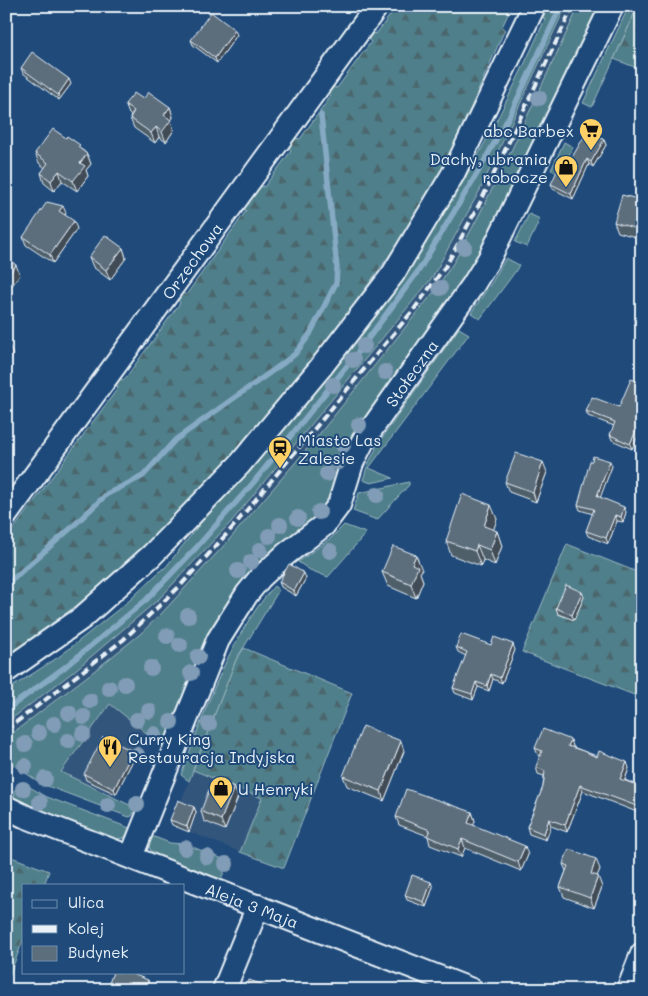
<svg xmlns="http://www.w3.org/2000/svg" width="648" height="996" font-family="Mali,sans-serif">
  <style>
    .built { fill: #31547b }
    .grass { fill: #4f7f8a; stroke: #9cb8c1 }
    .forest { fill: url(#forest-firs); stroke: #9cb8c1 }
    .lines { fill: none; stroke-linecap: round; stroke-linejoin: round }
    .stream { stroke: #86aac4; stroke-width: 5.5 }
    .minor-casing { stroke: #e8f1f8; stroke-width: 26 }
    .minor { stroke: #1f4a7a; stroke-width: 22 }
    .rail { stroke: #e8f1f8; stroke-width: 4; stroke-dasharray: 8 4; stroke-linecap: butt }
    .tree { fill: #819cb6 }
    .wall { fill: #4f5e6b; stroke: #e8f1f8 }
    .shaded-wall { fill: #404c57; stroke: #e8f1f8 }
    .building { fill: #5c6d7c; stroke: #e8f1f8 }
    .labels { text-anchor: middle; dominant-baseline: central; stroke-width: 4; stroke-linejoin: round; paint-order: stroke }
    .poi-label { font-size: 16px; fill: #e8f1f8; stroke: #1f4a7a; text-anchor: start }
    .street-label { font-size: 16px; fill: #e8f1f8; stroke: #1f4a7a }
  </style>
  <defs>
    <pattern id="forest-firs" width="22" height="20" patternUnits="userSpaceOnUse" patternTransform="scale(1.25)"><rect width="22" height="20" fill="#4f7f8a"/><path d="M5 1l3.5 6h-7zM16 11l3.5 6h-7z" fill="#4b666d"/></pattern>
  </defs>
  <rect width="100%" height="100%" fill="#1f4a7a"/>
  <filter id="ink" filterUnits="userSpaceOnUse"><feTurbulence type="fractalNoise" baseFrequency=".02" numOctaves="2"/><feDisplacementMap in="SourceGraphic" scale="10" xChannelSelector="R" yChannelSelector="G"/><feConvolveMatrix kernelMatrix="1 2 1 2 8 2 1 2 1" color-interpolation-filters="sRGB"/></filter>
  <g filter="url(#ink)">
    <g class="built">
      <path d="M566,6H579L510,153L478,217L454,262L433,293L312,443L228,541L162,613L139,635L94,671L6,738V723L73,672L159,599L231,522L432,278L480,190Z"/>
      <path d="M110,704L146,733L114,798L61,772Z"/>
      <path d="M193,770L262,798L240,852L172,825Z"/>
    </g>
    <g class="grass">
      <path d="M548,6H566L480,190L432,278L231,522L159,599L73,672L6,723V691L60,656L130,600L162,569L165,568L222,496L302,405L305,406C340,360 377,314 410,266C463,188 507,105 545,19L543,18Z"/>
      <path d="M579,6H601L496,228L337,486L322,515L268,557L164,747L110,704L61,772L140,810L139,813L134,812L132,816L129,817L42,784L6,760V738L94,671L139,635L162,613L228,541L312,443L433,293L454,262L478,217L510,153Z"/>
      <path d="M629,6H638L592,107L583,103Z"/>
      <path d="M564,142L573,147L560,174L551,170Z"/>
      <path d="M529,214L540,219L527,247L515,242Z"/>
      <path d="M506,258L519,265L515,272L480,319L471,313L492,282Z"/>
      <path d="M459,328L469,334L369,468L393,478L371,483L363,480L368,464L376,449L375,448Z"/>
      <path d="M409,482V485L377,520L353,511L359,493Z"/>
      <path d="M344,525L366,533L328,577L310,570L298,562L331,538Z"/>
      <path d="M274,586L279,590L236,660L189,781L181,775C206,709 227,641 274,586Z"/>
      <path d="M21,782L47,797L132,829L124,838L113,839L12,798L15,794L13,792Z"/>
      <path d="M149,835L170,843L185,844L228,861L222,877L219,879L152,853L148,845Z"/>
    </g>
    <g class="forest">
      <path d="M397,6H497L498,10L512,6L502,27L505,29L449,158L419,210L396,246L337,328L285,391L287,393L223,467L147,544L143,546L126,564L77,605L6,657V539L118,388L114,382L118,378L124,380L180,303L177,298L182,292L186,295L246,211L243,207L258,185L264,187L291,151L288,145L294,138L300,139L331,96L328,92L331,86L337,88L371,42L367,38L370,32L376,34Z"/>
      <path d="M638,6H642V70L614,59Z"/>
      <path d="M567,544L642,574V698L522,652Z"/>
      <path d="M244,648L352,693L284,868L240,852L262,798L193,770L236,660Z"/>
      <path d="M6,855L49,871L44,885H24V938L6,984Z"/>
    </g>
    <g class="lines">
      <g class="stream">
        <path d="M6,585L70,529L107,494L143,476L175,440L282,364L295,354L310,334L336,283L337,268L321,115"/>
        <path d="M6,710L65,667L146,600L196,548L253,483L359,351L419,270L478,172L511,113L561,6"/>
      </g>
      <g class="minor-casing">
        <g id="minor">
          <path id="s1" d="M6,515L377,6"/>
          <path d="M6,671L82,618L152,555L240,464L321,367L393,274L453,174L534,6"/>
          <path id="s2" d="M6,807L24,816L472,990"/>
          <path id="s3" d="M131,857L218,640L247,594L260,578L286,554L324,525L339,505L352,463L363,441L473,285L489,259L612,6"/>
          <path d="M224,990L258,906"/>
          <path d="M628,990L642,954"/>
        </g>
      </g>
      <use href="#minor" class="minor"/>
      <path class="rail" d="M6,730L123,640L181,585L232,528L415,308L447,264L481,201L573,6"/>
    </g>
    <g class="tree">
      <circle cx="539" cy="98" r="8"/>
      <circle cx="464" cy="247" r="8"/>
      <circle cx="440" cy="288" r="8"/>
      <circle cx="364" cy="346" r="8"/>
      <circle cx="353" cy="360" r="8"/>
      <circle cx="385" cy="372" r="8"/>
      <circle cx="333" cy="385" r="8"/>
      <circle cx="359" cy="425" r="8"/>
      <circle cx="343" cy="445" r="8"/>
      <circle cx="338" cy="462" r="8"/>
      <circle cx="327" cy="474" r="8"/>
      <circle cx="377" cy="495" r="8"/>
      <circle cx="319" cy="512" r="8"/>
      <circle cx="298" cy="518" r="8"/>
      <circle cx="280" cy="525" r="8"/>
      <circle cx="269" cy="536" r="8"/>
      <circle cx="260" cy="550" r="8"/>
      <circle cx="330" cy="551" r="8"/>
      <circle cx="251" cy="562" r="8"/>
      <circle cx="238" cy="571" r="8"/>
      <circle cx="188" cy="616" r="8"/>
      <circle cx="167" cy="636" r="8"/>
      <circle cx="180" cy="645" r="8"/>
      <circle cx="198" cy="657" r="8"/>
      <circle cx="151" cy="668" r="8"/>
      <circle cx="191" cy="673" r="8"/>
      <circle cx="125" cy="684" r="8"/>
      <circle cx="109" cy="688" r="8"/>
      <circle cx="90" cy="701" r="8"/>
      <circle cx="149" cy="711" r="8"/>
      <circle cx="69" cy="713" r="8"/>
      <circle cx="84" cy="717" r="8"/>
      <circle cx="137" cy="720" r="8"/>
      <circle cx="171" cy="722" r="8"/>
      <circle cx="54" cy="724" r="8"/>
      <circle cx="209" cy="724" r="8"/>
      <circle cx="39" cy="733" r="8"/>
      <circle cx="83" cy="734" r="8"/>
      <circle cx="154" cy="734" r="8"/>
      <circle cx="68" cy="741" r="8"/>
      <circle cx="25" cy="744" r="8"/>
      <circle cx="137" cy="755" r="8"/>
      <circle cx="25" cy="766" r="8"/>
      <circle cx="45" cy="779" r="8"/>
      <circle cx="23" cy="789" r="8"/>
      <circle cx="40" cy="802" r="8"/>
      <circle cx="137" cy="804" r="8"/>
      <circle cx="108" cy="805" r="8"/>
      <circle cx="185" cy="848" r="8"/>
      <circle cx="207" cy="857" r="8"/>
      <circle cx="226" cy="864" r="8"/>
    </g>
    <g class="wall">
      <path d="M237,35L217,63L193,45L191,40Z"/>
      <path d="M21,68L71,84L59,100L23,73Z"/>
      <path d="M143,99L170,107L173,117L171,121L174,130L166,142L159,137L155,143L134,128L130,118L131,116L129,114L125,104Z"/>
      <path d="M598,135L599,137L604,140L606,145L593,167L589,164L573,199L553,189L551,184Z"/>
      <path d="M81,149L87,154L91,164L86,170L88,176L77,191L62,181L54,191L44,183L41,173L45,168L39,163L35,153Z"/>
      <path d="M642,200V239L618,232L614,222Z"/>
      <path d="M66,213L65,215L77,229L53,263L26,245L23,237Z"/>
      <path d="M123,248L126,258L110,280L93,267L89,257Z"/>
      <path d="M642,383V427L632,449L612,440L610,435L614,426L588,416L586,411L619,407Z"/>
      <path d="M612,466L600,497L626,512L623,522L617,521L608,544L588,536L586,531L593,514L580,510L578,505Z"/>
      <path d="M547,472L536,502L509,492L505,482Z"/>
      <path d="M497,519L493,530L497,531L502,546L495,565L483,560L481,566L451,555L446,541Z"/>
      <path d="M422,570L420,573L423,581L416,598L388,586L382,572Z"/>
      <path d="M306,578L296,596L281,587L279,582Z"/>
      <path d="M584,597L574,620L558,614L556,608Z"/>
      <path d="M491,645L515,650L502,683L493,679L489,691L478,687L473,700L455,693L453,688L466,656L458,652L456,647Z"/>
      <path d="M573,746V747L583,751L629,768L625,780L642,787V814L583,791L567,832L551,826L546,840L529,834L527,827L543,787L544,776L538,774L536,767L540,756L538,755L535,748Z"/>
      <path d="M404,751L384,801L347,786L343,776Z"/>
      <path d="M135,756L116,794L86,780L84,774Z"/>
      <path d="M234,787L238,797L225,830L204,821L201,811Z"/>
      <path d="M194,807L196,812L189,832L172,825L170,820Z"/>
      <path d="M472,812L475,821L473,825L528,855L521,871L465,848L461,857L430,845L428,836L399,825L396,817Z"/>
      <path d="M563,864L600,869L597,876L602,887L594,908L564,897L560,887L566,871Z"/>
      <path d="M433,887L426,907L407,900L405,895Z"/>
    </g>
    <g class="shaded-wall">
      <path d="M235,30L237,35L217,63L215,58Z"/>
      <path d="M69,79L71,84L59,100L58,95Z"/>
      <path d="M170,107L173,117L171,121L174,130L166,142L162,132L164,115Z"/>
      <path d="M156,127L159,137L155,143L151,133Z"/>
      <path d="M604,140L606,145L593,167L591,162Z"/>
      <path d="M87,154L91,164L86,170L88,176L77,191L73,181L80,163Z"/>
      <path d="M587,159L589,164L573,199L571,194Z"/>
      <path d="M59,171L62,181L54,191L51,181Z"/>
      <path d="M63,206L66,213L62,218L59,211Z"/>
      <path d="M74,221L77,229L53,263L50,255Z"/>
      <path d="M642,223V235L640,230Z"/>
      <path d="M123,248L126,258L110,280L106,270Z"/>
      <path d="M16,265L20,275L8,291L10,295L6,300V278Z"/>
      <path d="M9,345L13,355L6,365V350Z"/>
      <path d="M642,418V427L632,449L630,444Z"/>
      <path d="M610,461L612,466L599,501L597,496Z"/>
      <path d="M543,462L547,472L536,502L533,492Z"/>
      <path d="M491,505L497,519L490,541L484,526Z"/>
      <path d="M624,507L626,512L623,522L621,517Z"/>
      <path d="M615,515L617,521L608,544L606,538Z"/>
      <path d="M497,531L502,546L495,565L490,550Z"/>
      <path d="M477,545L483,560L481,566L475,551Z"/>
      <path d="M416,555L422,570L420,573L423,581L416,598L411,584L412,564Z"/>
      <path d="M304,573L306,578L296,596L294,591Z"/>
      <path d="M582,592L584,597L574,620L572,615Z"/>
      <path d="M513,644L515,650L502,683L500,678Z"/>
      <path d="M491,674L493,679L489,691L487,686Z"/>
      <path d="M476,682L478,687L473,700L472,694Z"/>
      <path d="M571,740L573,746L571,752L568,746Z"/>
      <path d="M401,741L404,751L384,801L381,791Z"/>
      <path d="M133,751L135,756L116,794L114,789Z"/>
      <path d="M627,762L629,768L623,785L620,779Z"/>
      <path d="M580,785L583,791L567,832L565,825Z"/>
      <path d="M234,787L238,797L225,830L221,820Z"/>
      <path d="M194,807L196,812L189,832L187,826Z"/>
      <path d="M472,812L475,821L471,832L468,823Z"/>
      <path d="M549,819L551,826L546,840L544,834Z"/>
      <path d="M462,839L465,848L461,857L458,849Z"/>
      <path d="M525,846L528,855L521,871L518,862Z"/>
      <path d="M596,859L600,869L594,884L591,874Z"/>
      <path d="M598,876L602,887L594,908L590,898Z"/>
      <path d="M431,882L433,887L426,907L424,902Z"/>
      <path d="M148,980L151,990H144Z"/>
    </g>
    <g class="building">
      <path d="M211,12L235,30L215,58L191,40Z"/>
      <path d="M32,52L69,79L58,95L21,68Z"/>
      <path d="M149,92L170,107L164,115L171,120L162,132L156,127L151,133L130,118L134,111L125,104L134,93L143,99Z"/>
      <path d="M53,129L66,138L67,136L80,145L78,147L87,154L80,163L85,166L73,181L59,171L51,181L41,173L48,163L35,153Z"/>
      <path d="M588,130L598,135L597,136L604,140L591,162L587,159L571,194L551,184L558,169L564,171Z"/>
      <path d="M622,195L642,200V223L640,230L614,222Z"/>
      <path d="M47,202L63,206L59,211L74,221L50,255L23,237Z"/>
      <path d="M105,235L123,248L106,270L89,257Z"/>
      <path d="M6,257L16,265L6,278Z"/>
      <path d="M6,343L9,345L6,350Z"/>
      <path d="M631,379L642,383V418L630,444L610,435L615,422L586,411L592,397L619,407Z"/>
      <path d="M516,453L543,462L533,492L505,482Z"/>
      <path d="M593,456L610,461L597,496L624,507L621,517L615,515L606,538L586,531L594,509L578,505L590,461H592Z"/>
      <path d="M462,494L491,505L484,526L497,531L490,550L477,545L475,551L446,541Z"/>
      <path d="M393,546L416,555L412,564L418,567L411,584L382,572Z"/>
      <path d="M289,564L304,573L294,591L279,582Z"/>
      <path d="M566,585L582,592L572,615L556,608Z"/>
      <path d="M461,634L491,645L494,637L513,644L500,678L491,674L487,686L476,682L472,694L453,688L467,652L456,647Z"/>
      <path d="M363,726L401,741L381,791L343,776Z"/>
      <path d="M543,729L571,740L568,746L583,751L597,757L599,751L627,762L620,779L642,787V808L580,785L565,825L549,819L544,834L527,827L543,787L545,771L536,767L542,751L535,748Z"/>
      <path d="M103,737L133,751L114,789L84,774Z"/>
      <path d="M213,779L234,787L221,820L201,811Z"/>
      <path d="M406,789L472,812L468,823L525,846L518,862L462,839L458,849L427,836L430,830L396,817Z"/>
      <path d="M178,800L194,807L187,826L170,820Z"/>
      <path d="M569,849L596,859L591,874L598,876L590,898L560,887L568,866L563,864Z"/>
      <path d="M412,875L431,882L424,902L405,895Z"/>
      <path d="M113,972H127L148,980L144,990H109L107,989Z"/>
      <path d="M249,980L275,989V990H246Z"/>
    </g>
  </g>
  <defs>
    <g id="supermarket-pin" transform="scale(1.25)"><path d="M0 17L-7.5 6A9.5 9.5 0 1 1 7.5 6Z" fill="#ffd166" stroke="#1f4a7a"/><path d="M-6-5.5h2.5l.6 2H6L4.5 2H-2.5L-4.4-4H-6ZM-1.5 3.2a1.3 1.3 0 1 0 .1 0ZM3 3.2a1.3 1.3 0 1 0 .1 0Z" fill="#111"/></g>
    <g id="shop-pin" transform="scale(1.25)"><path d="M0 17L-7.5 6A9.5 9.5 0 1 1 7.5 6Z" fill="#ffd166" stroke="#1f4a7a"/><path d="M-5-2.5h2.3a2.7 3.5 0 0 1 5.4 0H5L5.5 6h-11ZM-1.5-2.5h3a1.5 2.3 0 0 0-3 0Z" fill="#111"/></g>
    <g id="station-pin" transform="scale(1.25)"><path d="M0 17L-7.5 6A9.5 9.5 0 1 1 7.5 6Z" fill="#ffd166" stroke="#1f4a7a"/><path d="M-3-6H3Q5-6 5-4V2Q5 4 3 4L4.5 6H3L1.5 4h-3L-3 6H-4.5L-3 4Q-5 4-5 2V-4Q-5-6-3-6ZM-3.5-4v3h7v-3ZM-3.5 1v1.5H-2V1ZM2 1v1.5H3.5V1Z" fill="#111"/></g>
    <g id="restaurant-pin" transform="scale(1.25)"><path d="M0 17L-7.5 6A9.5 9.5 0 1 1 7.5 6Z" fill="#ffd166" stroke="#1f4a7a"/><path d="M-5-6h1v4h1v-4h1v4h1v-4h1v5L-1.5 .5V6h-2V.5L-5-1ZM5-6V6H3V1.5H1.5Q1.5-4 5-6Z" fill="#111"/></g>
  </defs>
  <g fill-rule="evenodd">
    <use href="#supermarket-pin" x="591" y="130"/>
    <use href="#shop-pin" x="566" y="167"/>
    <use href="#station-pin" x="280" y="448"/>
    <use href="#restaurant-pin" x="110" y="747"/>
    <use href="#shop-pin" x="221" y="788"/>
  </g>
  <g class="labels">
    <g class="poi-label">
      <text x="574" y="130" text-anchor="end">abc Barbex</text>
      <text x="548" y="158" text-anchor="end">Dachy, ubrania<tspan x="548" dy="18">robocze</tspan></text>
      <text x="298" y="439">Miasto Las<tspan x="298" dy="18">Zalesie</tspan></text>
      <text x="128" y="738">Curry King<tspan x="128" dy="18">Restauracja Indyjska</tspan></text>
      <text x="238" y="788">U Henryki</text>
    </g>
    <g class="street-label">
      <text stroke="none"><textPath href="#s1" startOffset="315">Orzechowa</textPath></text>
      <text stroke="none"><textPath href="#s3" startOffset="569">Stołeczna</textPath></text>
      <text stroke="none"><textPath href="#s2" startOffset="265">Aleja 3 Maja</textPath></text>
    </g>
  </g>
  <rect width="648" height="996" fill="none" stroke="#1f4a7a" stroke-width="25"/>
  <rect x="12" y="12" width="623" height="971" fill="none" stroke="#e8f1f8" stroke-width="2" filter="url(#ink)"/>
  <rect x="22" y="884" width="162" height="90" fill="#1f4a7a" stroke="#6f8dac"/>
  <rect x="32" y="900" width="25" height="8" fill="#1f4a7a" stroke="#6f8dac"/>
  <text x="68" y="908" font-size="15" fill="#e8f1f8">Ulica</text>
  <rect x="32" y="925" width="25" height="8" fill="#e8f1f8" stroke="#6f8dac"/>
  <text x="68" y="934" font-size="15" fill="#e8f1f8">Kolej</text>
  <rect x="32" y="946" width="25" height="15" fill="#5c6d7c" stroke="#6f8dac"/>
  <text x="68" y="958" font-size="15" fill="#e8f1f8">Budynek</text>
</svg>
